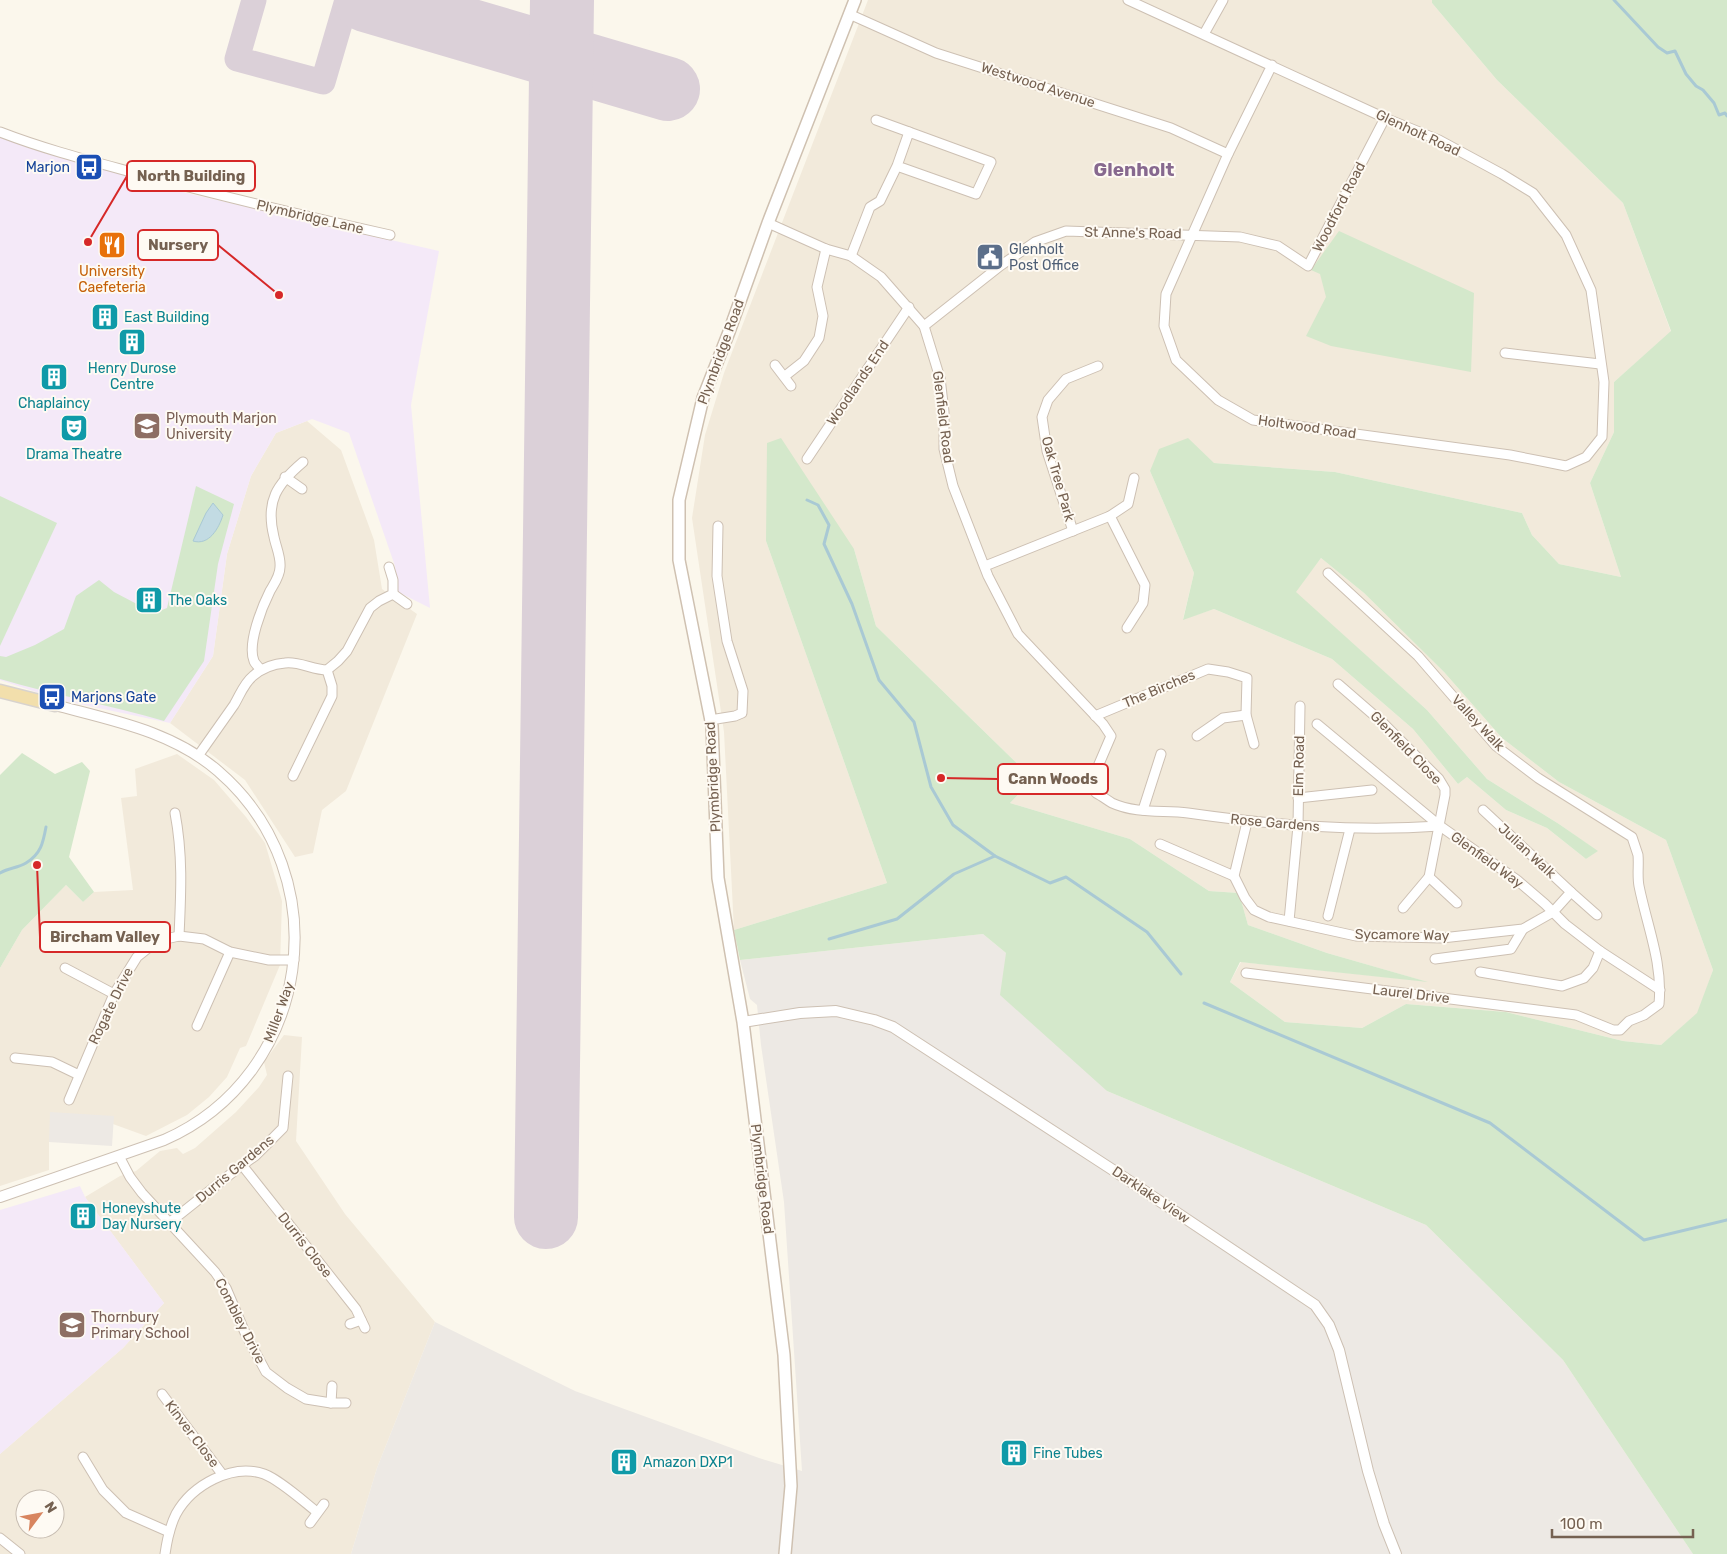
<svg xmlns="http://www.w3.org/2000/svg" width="1727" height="1554" font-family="Rubik,sans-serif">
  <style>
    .residential { fill: #f2eadb; fill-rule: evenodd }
    .industrial { fill: #ede9e4 }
    .education { fill: #f4e9f8 }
    .green { fill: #d4e8cb }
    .water { fill: #c2dbe3; stroke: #a9c9d4 }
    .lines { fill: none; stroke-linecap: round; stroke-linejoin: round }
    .stream { stroke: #a9c9d4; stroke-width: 3 }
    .taxiway { stroke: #dbd0d8; stroke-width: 25 }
    .runway { stroke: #dbd0d8; stroke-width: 64 }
    .minor-casing { stroke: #cdc0b3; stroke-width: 11 }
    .tertiary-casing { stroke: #cdc0b3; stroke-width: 12 }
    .secondary-casing { stroke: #cfc1b1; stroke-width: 14 }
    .primary-casing { stroke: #d8d3ce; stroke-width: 15 }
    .minor { stroke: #fff; stroke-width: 9 }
    .tertiary { stroke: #fff; stroke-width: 10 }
    .secondary { stroke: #fff; stroke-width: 11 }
    .primary { stroke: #f2dfac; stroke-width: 12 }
    .labels { text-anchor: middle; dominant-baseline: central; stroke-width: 4; stroke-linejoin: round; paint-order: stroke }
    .street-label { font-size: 14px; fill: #756151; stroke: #fefaf3 }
    .transit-label { font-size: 14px; fill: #164399; stroke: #fefaf3; text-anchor: end }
    .service-label { font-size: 14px; fill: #4e5e75; stroke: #fefaf3; text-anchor: start }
    .food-label { font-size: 14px; fill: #c56008; stroke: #fefaf3 }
    .culture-label { font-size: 14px; fill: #0d838f; stroke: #fefaf3; text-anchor: start }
    .education-label { font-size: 14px; fill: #785e54; stroke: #fefaf3; text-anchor: start }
    .district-label { font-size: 19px; font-weight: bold; fill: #87698f; stroke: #fefaf3 }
    .leader { fill: none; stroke: #d62828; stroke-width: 2 }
    .callout-dot { fill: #d62828; stroke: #fefaf3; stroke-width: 2 }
    .callout { fill: #fefaf3; stroke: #d62828; stroke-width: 2 }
    .callout-label { font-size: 15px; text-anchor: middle; font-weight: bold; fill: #756151 }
  </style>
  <rect width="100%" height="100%" fill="#fbf7ec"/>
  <g class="residential">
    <path d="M868,0H1432V3L1497,80L1623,203L1671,332L1614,382V432L1590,483L1621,577L1559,564L1532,535L1522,513L1335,472L1214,463L1150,471L1194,573L1183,619L1214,609L1332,659L1413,729L1458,784L1467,777L1506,810L1547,828L1586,859L1597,851L1559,824L1487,779L1427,710L1295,592L1321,558L1364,593L1444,672L1502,738L1559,782L1666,840L1713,970L1698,1013L1661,1045L1623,1041L1506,1012L1406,1004L1362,1028L1285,1022L1230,982L1241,962L1424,981L1327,953L1248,925L1239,893L1209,891L1130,839L1010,803L1033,779L876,626L854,549L766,541L887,883L734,930L724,732L692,518L705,435L724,373Z"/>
    <path d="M307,421L341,450L374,540L382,589L417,614L346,791L322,810L313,853L295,857L245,780L170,723L213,656L227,554L251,476L276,433Z"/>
    <path d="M177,754L214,780L246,817L265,843L282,901L280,965L246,1046L240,1048L227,1077L209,1097L187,1115L146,1136L113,1124V1116L49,1142V1170L0,1186V968L22,930L66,885L83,902L94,892L133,890L121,798L137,796L135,769Z"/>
    <path d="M284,1035L302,1037L296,1141L345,1214L435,1322L377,1468L351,1554H0V1454L123,1348L164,1303L85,1197L120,1176L136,1171L160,1151L177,1148L183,1154L195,1148L236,1112L259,1087L267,1075L264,1062ZM25,1499H55V1529H25Z"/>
  </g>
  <g class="industrial">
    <path d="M983,934L1006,953L1107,1091L1426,1225L1563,1360L1693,1554H351L377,1468L435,1322L575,1391L759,1458L802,1471L784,1202L761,1045L757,1005L750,999L740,960Z"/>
    <path d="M50,1112L114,1116L112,1146L49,1142Z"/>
  </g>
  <g class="education">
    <path d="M0,127L156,186L439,251L411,405L430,608L398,592L395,566L349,433L312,419L276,433L251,476L227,554L213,656L170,723L60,700L0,680Z"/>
    <path d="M80,1186L85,1197L164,1303L123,1348L0,1454V1210Z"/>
  </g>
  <g class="green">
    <path d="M1432,0H1727V1554H1693L1563,1360L1426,1225L1107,1091L1000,995L1006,953L983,934L740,960L734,930L887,883L766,541L767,443L781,438L854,549L876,626L1033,779L1010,803L1130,839L1209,891L1239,893L1248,925L1327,953L1428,982L1240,962L1230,982L1285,1022L1362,1028L1406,1004L1506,1012L1623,1041L1661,1045L1697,1013L1713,970L1666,840L1559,782L1502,738L1444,672L1364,593L1321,558L1296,592L1427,710L1487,779L1559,824L1598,851L1586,859L1547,828L1506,810L1467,777L1458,784L1413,729L1332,659L1214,609L1183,620L1194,573L1150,471L1159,449L1188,438L1214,463L1335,472L1522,513L1532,535L1559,564L1621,577L1590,483L1614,432V382L1671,331L1623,203L1497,80L1432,3Z"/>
    <path d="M1339,231L1474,293L1471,372L1331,346L1306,336L1326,297L1320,274L1311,270Z"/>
    <path d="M196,486L234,504L218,564L204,661L164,721C110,705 54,695 0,679V656L6,657L35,645L64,629L76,596L99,580L114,592L154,613L167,608Z"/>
    <path d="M0,496L57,523L0,646Z"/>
    <path d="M22,753L55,774L82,762L90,771L69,857L94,892L83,902L66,885L22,930L0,968V775Z"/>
  </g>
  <path class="water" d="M213,503L223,515C219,528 209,546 193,541L206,513Z"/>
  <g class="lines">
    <g class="stream">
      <path d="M1614,0L1658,47L1667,53L1675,51L1686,74L1696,86L1703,90L1714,103L1719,115L1725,113L1727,116"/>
      <path d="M807,500L818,505L829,525L824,544L852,604L879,680L914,722L931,787L953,825L995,856L1050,883L1066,877L1147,932L1181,974"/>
      <path d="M0,873C8,868 18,868 26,863C41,854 43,843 46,827"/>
      <path d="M829,939L897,919L954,874L995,856"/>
      <path d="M1204,1003L1490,1123L1644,1240L1727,1220"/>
    </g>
    <path class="taxiway" d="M254,0L237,59L323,82L347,0"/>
    <g class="runway">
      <path d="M366,0L668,89"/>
      <path d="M546,1217L562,0"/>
    </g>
    <g class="minor-casing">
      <g id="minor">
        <path d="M1128,0L1385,118L1439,140L1502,174L1533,193L1566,235L1591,290L1604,382L1602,437L1586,457L1566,466L1510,455L1253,420L1218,400L1176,360L1164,326L1166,294L1228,154L1272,65"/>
        <path d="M849,14L936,53L1171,128L1228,154"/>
        <path d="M1204,34L1223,0"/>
        <path d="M876,120L909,132"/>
        <path d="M0,132C49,151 99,163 150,177C229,198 309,217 390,235"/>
        <path d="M768,223L826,249L851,256L881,277L924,326L940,378L944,412V449L953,486L988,576L1018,634L1103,724L1111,736L1093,778L1096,793C1102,796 1107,800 1112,803C1136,814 1163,810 1188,813C1272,825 1354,832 1440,826"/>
        <path d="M851,256L870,207L880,201L897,166L909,132L991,162L976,194L897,166"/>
        <path d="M924,326L1000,266L1035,242L1066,231L1240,237L1278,246L1308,266L1385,118"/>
        <path d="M1505,353L1600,364"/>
        <path d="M775,365L791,386"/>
        <path d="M785,376L804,361L819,338L823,316L817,287L826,249"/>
        <path d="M807,459L909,307"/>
        <path d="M285,477L302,489"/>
        <path d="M1110,516L1145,585L1143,603L1127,628"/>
        <path d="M1073,531L1047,451L1042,417L1048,400L1066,379L1098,366"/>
        <path d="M985,566L1110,516L1128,504L1134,478"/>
        <path d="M393,594L407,604"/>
        <path d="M261,670C259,667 255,664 254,661C247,644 262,607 270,591C274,584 280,576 280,567C281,557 276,547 274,537C265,501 277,484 303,462"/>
        <path d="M1338,684L1383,723L1439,779L1445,789V795L1429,877L1457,903"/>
        <path d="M1095,716L1208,669L1228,672L1247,678L1246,715L1254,744"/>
        <path d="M710,720L735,716L742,713L743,691L727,641L717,576L718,526"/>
        <path d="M1317,724L1440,826L1517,880L1545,904L1565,924L1600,951L1660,990"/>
        <path d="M1197,736L1223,718L1246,715"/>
        <path d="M198,756C210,739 222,722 234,705C240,695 244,683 253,676C262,668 274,664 285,663C299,661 313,670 327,670L338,661L347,651L370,608L379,601L393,594V580L389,567"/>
        <path d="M293,776L332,696V686L327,670"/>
        <path d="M1298,798L1372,790"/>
        <path d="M1143,810L1161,754"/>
        <path d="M175,813C183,855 181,893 179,936"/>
        <path d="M1247,822L1234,876L1245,898L1254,910L1269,917L1356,936L1442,938L1523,929L1553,912L1571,892L1483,810"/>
        <path d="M1160,844L1234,876"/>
        <path d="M1571,892L1597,915"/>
        <path d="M1403,908L1429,877"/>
        <path d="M1328,916L1350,829"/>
        <path d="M1289,921L1298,826L1300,706"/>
        <path d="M1435,959L1511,949L1523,929"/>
        <path d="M65,968L114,994"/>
        <path d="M1480,972L1562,986L1584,978L1593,968L1600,951"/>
        <path d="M1246,973L1576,1015L1613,1030H1620L1629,1021L1644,1015L1659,1004C1663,963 1647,926 1639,886C1637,876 1639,865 1638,855C1636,849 1634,843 1632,837L1538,778L1496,746L1418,656L1328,573"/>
        <path d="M197,1026L230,952"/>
        <path d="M15,1058L52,1062L79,1075"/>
        <path d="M69,1100L114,994L137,957L157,941L179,936L204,939L230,952L269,960H294"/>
        <path d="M119,1156L130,1177L142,1193L215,1272L226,1288L246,1335L266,1372L287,1388L306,1399L331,1403H346"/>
        <path d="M242,1165L356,1309L365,1328"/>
        <path d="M169,1223L242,1165L255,1156L283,1128L288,1076"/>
        <path d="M350,1324L361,1320"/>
        <path d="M162,1394L222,1474"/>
        <path d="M331,1403L332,1386"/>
        <path d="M83,1457L103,1490L126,1513L169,1532"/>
        <path d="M310,1523L324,1504"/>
        <path d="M0,1538L20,1554"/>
        <path d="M165,1554C167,1540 170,1526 176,1514C192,1485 232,1463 264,1474C280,1480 303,1501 317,1512"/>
      </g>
    </g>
    <g class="tertiary-casing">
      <g id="tertiary">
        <path d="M743,1022L800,1013L836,1011L874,1020L893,1027L1116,1172L1315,1305L1329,1325L1339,1350L1368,1471L1384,1524L1396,1554"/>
        <path d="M0,1197L164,1140C312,1075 340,876 218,771C172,731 111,720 55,705"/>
      </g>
    </g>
    <g class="secondary-casing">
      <path id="secondary" d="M785,1554L791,1486L784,1355L743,1022L718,878L712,726L679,560V500L703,398L729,332L768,223L855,0"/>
    </g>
    <g class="primary-casing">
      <path id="primary" d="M0,691L55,705"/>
    </g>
    <use href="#minor" class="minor"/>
    <use href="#tertiary" class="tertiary"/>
    <use href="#secondary" class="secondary"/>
    <use href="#primary" class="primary"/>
  </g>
  <defs>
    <g id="bus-square" transform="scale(1.4375)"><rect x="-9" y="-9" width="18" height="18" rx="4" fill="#1a4fb4" stroke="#fefaf3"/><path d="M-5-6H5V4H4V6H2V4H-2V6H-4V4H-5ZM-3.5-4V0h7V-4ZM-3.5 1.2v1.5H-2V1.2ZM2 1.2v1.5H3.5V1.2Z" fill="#fff"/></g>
    <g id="restaurant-square" transform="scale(1.4375)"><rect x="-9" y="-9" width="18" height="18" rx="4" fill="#e8710a" stroke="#fefaf3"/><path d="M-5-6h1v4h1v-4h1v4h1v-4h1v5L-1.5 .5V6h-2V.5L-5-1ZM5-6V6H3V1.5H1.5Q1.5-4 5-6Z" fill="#fff"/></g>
    <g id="civic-square" transform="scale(1.4375)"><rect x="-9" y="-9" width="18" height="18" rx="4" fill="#5c6f8a" stroke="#fefaf3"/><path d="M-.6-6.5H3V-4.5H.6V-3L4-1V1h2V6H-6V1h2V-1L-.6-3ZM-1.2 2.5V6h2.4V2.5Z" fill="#fff"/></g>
    <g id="building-square" transform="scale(1.4375)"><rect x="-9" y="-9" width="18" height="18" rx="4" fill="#0f9aa8" stroke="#fefaf3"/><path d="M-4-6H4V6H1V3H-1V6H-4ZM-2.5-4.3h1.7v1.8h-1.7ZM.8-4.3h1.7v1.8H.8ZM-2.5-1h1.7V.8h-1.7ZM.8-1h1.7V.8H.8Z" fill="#fff"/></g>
    <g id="university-square" transform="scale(1.4375)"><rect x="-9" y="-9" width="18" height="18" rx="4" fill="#8d6e63" stroke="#fefaf3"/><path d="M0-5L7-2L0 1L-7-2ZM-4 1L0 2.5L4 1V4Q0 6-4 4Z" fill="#fff"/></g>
    <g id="theatre-square" transform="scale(1.4375)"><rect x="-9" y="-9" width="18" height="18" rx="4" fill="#0f9aa8" stroke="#fefaf3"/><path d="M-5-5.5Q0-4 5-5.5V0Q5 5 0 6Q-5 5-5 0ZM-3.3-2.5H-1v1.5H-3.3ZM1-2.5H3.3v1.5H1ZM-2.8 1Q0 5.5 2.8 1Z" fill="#fff"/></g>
    <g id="school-square" transform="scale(1.4375)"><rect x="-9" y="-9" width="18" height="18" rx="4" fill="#8d6e63" stroke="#fefaf3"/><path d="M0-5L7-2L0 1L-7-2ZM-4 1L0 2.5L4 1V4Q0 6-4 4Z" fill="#fff"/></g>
  </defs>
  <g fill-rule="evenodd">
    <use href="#bus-square" x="89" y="167"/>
    <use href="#restaurant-square" x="112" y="245"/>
    <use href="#civic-square" x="990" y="257"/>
    <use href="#building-square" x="105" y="317"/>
    <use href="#building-square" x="132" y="342"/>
    <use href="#building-square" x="54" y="377"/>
    <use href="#university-square" x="147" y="426"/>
    <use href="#theatre-square" x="74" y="428"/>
    <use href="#building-square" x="149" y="600"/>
    <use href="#bus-square" x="52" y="697"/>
    <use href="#building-square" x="83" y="1216"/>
    <use href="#school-square" x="72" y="1325"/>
    <use href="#building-square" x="1014" y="1453"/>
    <use href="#building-square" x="624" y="1462"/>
  </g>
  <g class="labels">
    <g class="street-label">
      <text transform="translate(1038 85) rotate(18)">Westwood Avenue</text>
      <text transform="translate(1418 133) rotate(25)">Glenholt Road</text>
      <text transform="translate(1339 207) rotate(-63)">Woodford Road</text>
      <text transform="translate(310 217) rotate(13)">Plymbridge Lane</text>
      <text transform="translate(1133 233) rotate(1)">St Anne's Road</text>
      <text transform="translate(721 352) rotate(-70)">Plymbridge Road</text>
      <text transform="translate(858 383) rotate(-56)">Woodlands End</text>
      <text transform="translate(943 417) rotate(83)">Glenfield Road</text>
      <text transform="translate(1307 427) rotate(8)">Holtwood Road</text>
      <text transform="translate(1058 479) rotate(74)">Oak Tree Park</text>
      <text transform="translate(1159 689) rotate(-23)">The Birches</text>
      <text transform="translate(1478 723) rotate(47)">Valley Walk</text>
      <text transform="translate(1406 748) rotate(46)">Glenfield Close</text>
      <text transform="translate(1299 766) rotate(-89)">Elm Road</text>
      <text transform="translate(713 777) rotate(-93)">Plymbridge Road</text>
      <text transform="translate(1275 823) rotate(5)">Rose Gardens</text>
      <text transform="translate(1527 851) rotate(43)">Julian Walk</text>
      <text transform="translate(1487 860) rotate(36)">Glenfield Way</text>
      <text transform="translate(1402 935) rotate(1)">Sycamore Way</text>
      <text transform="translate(1411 994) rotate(7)">Laurel Drive</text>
      <text transform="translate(111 1006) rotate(-64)">Rogate Drive</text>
      <text transform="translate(279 1012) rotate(-70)">Miller Way</text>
      <text transform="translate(235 1169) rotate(-40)">Durris Gardens</text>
      <text transform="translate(762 1179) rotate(83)">Plymbridge Road</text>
      <text transform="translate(1151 1195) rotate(34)">Darklake View</text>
      <text transform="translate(305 1245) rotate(52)">Durris Close</text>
      <text transform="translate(240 1321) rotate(63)">Combley Drive</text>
      <text transform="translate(192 1434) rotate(53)">Kinver Close</text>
    </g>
    <g class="transit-label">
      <text x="70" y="167">Marjon</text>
      <text x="71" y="697" text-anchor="start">Marjons Gate</text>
    </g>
    <g class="service-label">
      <text x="1009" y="249">Glenholt<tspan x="1009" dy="16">Post Office</tspan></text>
    </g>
    <g class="food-label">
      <text x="112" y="271">University<tspan x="112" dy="16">Caefeteria</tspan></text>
    </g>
    <g class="culture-label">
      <text x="124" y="317">East Building</text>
      <text x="132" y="368" text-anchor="middle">Henry Durose<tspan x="132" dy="16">Centre</tspan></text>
      <text x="54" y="403" text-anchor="middle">Chaplaincy</text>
      <text x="74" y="454" text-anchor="middle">Drama Theatre</text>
      <text x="168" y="600">The Oaks</text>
      <text x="102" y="1208">Honeyshute<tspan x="102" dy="16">Day Nursery</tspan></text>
      <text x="1033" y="1453">Fine Tubes</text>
      <text x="643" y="1462">Amazon DXP1</text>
    </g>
    <g class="education-label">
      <text x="166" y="418">Plymouth Marjon<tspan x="166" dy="16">University</tspan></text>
      <text x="91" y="1317">Thornbury<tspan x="91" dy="16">Primary School</tspan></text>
    </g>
    <g class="district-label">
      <text x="1134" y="169">Glenholt</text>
    </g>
  </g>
  <path class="leader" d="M88 242L127 176M279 295L218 245M941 778L998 779M37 865L40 937"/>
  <g class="callout-dot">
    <circle cx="88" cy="242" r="5"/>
    <circle cx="279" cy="295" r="5"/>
    <circle cx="941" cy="778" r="5"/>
    <circle cx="37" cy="865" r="5"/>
  </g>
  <g class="callout">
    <rect x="127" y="161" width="128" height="30" rx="5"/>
    <rect x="138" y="230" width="80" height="30" rx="5"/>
    <rect x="998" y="764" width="110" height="30" rx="5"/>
    <rect x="40" y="922" width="130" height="30" rx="5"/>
  </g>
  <g class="callout-label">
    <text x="191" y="181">North Building</text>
    <text x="178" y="250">Nursery</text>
    <text x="1053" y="784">Cann Woods</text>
    <text x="105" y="942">Bircham Valley</text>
  </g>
  <g transform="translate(40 1514) rotate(58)"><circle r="24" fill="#fefaf3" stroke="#c7bdb2"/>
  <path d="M0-4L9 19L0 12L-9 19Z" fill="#d8855f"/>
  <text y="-8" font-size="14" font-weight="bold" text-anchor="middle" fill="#756151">N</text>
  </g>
  <path d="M1552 1529v8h141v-8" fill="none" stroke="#756151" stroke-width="2.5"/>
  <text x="1560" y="1529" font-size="15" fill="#756151" stroke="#fefaf3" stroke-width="4" paint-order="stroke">100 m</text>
</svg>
